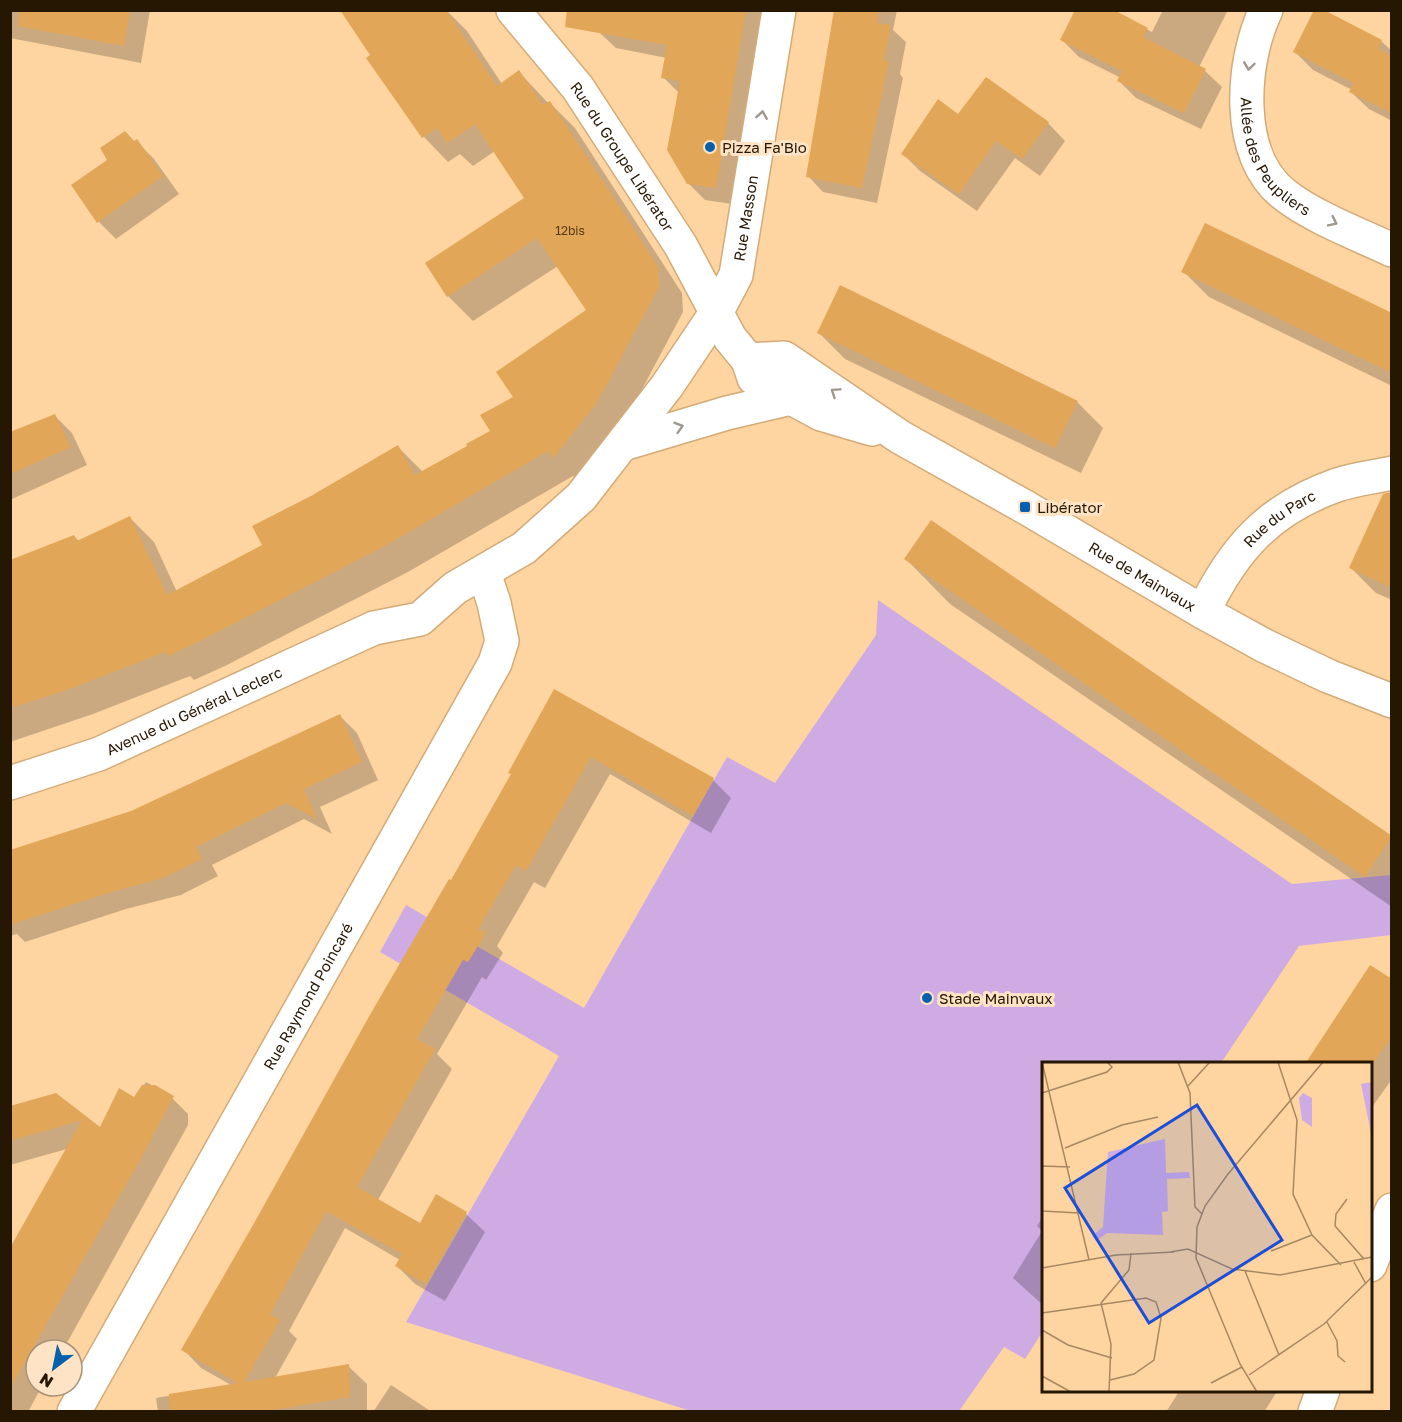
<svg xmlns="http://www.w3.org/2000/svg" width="1402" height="1422" font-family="'Golos Text',sans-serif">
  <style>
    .green { fill: #cfabe4 }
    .shadow { fill: #0003 }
    .building { fill: #e1a657 }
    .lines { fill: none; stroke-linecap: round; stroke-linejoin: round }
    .street-casing { stroke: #d3ab78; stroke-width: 36 }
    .secondary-casing { stroke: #d3ab78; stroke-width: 36 }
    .street { stroke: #fff; stroke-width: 33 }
    .secondary { stroke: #fff; stroke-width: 33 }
    .oneway { stroke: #9d978e }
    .poi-dot { fill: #0860ad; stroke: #fee4c5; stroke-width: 2 }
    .labels { text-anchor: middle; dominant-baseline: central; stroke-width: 6; stroke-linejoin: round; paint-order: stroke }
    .number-label { font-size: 12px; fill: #553b18 }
    .poi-label { font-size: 15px; fill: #261703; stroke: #fee4c5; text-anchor: start }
    .street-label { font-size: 15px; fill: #261703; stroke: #fee4c5 }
    .inset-road { fill: none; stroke: #a88861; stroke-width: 1.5 }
    .view { fill: #1d4ed8; fill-opacity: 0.15; stroke: #1d4ed8; stroke-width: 3 }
    .inset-edge { fill: none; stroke: #261703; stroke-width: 3 }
  </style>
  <rect width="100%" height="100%" fill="#fed4a0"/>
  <path class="green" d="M878,600L1292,884L1391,875V935L1299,946L1221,1063L1044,1064L1043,1331L1025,1359L1004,1347L959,1411H691L406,1322L559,1056L380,952L406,905L584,1008L727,757L775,783L876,635Z"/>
  <g class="shadow">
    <path d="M10,10H150L141,63L10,38Z"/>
    <path d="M446,10L467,31L502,84L519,72L549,104L550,103L575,128L682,293L683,312L621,429L578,482L573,476L408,572L225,666L194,680L190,676L93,714L10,742V598L74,536L79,541L129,517L154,542L177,592L264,545L311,497L398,447L423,472L470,447L492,431L515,398L588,310L558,266L473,321L448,296L427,264L526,198L495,151L473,166L460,154L448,162L424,137Z"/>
    <path d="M698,10H764L732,204L705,200L688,183L679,93L663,77L667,58L616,48L599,32Z"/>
    <path d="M836,10H897L893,30L906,42L900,74L903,78L877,203L823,192L808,176Z"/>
    <path d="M1110,10L1152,32L1163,10H1228L1199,67L1205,71L1222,87L1201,129L1136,98L1119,81L1121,78L1079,57L1062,40Z"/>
    <path d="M1381,41L1392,51V121L1369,109L1351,92L1352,90L1313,70L1295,52Z"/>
    <path d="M959,117L1048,123L1065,141L1040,176L1015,158L977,211L920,171L902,153Z"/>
    <path d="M136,141L154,159L179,194L116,239L99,222Z"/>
    <path d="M1183,271L1392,315V386L1209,297Z"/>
    <path d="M819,333L1077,402L1103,428L1081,473L845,359Z"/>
    <path d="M55,416L72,433L87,465L10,500V434Z"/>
    <path d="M932,522L1392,838V907L950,604L906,559Z"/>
    <path d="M1392,530V600L1376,593L1350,567Z"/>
    <path d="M555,691L713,780L731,798L711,833L610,774L545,888L534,882L497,946L503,953L486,980L482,977L437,1054L452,1069L378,1200L420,1225L437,1196L466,1214L485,1232L445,1301L415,1284L397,1266L400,1260L345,1228L289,1331L297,1339L275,1378L348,1366L367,1384V1412H158L156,1398L231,1385L201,1368L183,1349L452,882L512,775Z"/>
    <path d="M340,716L357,733L378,780L320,807L332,834L304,819L212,865L218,876L181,895L126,909L25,942L17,934L10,936V851L132,812Z"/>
    <path d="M1392,981V1079L1370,1110V1064Z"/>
    <path d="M146,1082L168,1094L188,1114V1125L63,1350H36V1386H42L28,1412H10V1248L67,1149L10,1165V1108L56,1094L101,1129L135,1099Z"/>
    <path d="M1044,1215V1306L1013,1278L1042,1231L1037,1226Z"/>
    <path d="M391,1385L432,1412H373Z"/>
    <path d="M1180,1390H1278L1264,1412H1166Z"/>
  </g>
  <g class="building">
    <path d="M20,10H130L124,46L18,26Z"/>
    <path d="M340,10H446L497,86L519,70L543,105L550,101L632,226L658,267L659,287L596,404L553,458L548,451L383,547L200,641L168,656L165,652L67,690L10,708V560L74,535L77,541L130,516L167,595L262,545L252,526L311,496L398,445L415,475L467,446L466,444L490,431L480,415L513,397L496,372L586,310L537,238L447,297L425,263L524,198L475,124L447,143L437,128L422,138L366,58L370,55Z"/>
    <path d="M567,10H746L716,188L687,184L667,150L680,81L661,78L667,45L565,27Z"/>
    <path d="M834,10H879L877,23L891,25L884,61H889L862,188L806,177Z"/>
    <path d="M1075,10H1114L1148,28L1143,37L1206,69L1184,113L1117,81L1122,71L1060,40Z"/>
    <path d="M1314,10H1324L1382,40L1378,49L1392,56V113L1349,92L1354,83L1293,52Z"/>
    <path d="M986,77L1049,122L1022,159L996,141L959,194L901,154L938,99L958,114Z"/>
    <path d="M125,131L134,141L137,139L163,176L97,223L71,185L107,160L100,148Z"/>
    <path d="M1205,223L1392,313V373L1181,272Z"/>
    <path d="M840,285L1078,401L1055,448L817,333Z"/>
    <path d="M55,414L71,447L10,474V432Z"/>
    <path d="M1392,492V588L1349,568L1383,494Z"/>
    <path d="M931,520L1392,836L1365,877L904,559Z"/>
    <path d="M554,689L714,778L693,816L591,757L526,871L516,865L478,929L486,933L468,962L463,960L417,1039L435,1049L357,1187L420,1223L436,1194L467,1212L426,1284L395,1266L402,1254L326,1211L270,1314L280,1320L244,1382L349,1364L350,1397L261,1412H170L169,1394L238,1383L181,1350L253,1225L371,1013L449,879L451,880L511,774L508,773Z"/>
    <path d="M340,714L362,762L304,789L317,819L286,803L196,847L202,859L163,878L108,893L10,925V850L131,811Z"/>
    <path d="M1370,965L1392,979V1036L1373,1064H1305Z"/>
    <path d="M142,1085H155L174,1096L140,1160L10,1388V1248L82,1120L10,1141V1106L56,1093L100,1127L119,1088L134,1097Z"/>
  </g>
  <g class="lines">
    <g class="street-casing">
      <g id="street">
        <path id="s1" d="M1266,10C1241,62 1234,156 1285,195C1313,217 1358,234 1392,250"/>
        <path d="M623,444L727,413L791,398"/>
        <path id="s2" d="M1203,612C1234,548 1269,509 1337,485C1354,479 1374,477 1392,473"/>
        <path id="s3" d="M10,783L99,754L374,628L420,619L455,588L524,548L581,497L667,386L716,313L736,275L779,10"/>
        <path d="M1370,1265L1392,1210"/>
        <path id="s4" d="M74,1412L495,663L502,641L494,603L484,573"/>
        <path d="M1315,1412L1323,1390"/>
      </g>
    </g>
    <g class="secondary-casing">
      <g id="secondary">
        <path id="s5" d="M513,10L578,88L681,246L730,338L748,360L754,378L821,414L872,429"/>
        <path id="s6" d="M748,360L784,358L900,437L1025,507L1203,612L1265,646L1328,676L1392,701"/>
      </g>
    </g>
    <use href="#street" class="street"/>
    <use href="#secondary" class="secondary"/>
  </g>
  <defs><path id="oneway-chevron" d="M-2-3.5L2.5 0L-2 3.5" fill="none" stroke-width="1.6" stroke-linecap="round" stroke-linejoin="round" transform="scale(1.5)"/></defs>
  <g class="oneway">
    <use href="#oneway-chevron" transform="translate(1249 66) rotate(98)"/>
    <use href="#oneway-chevron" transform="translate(762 115) rotate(-81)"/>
    <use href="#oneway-chevron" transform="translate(1333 222) rotate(26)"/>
    <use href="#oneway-chevron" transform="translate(835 392) rotate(-146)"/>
    <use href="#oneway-chevron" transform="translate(679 427) rotate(-17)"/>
  </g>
  <g class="poi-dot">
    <circle cx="710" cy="147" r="6"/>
    <rect x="1019" y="501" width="12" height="12" rx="3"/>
    <circle cx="927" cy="998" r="6"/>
  </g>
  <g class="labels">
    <g class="number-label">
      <text x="570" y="230">12bis</text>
    </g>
    <g class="poi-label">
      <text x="722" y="147">Pizza Fa'Bio</text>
      <text x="1037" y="507">Libérator</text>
      <text x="939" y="998">Stade Mainvaux</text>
    </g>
    <g class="street-label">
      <text stroke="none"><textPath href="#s1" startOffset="159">Allée des Peupliers</textPath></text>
      <text stroke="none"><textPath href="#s5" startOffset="183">Rue du Groupe Libérator</textPath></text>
      <text stroke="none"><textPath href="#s3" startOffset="975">Rue Masson</textPath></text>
      <text stroke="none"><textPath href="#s2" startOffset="123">Rue du Parc</textPath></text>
      <text stroke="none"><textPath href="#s6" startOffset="456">Rue de Mainvaux</textPath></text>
      <text stroke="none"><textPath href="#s3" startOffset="198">Avenue du Général Leclerc</textPath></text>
      <text stroke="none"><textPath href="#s4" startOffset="477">Rue Raymond Poincaré</textPath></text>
    </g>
  </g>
  <g transform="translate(1042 1062)">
    <rect width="330" height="330" fill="#fed4a0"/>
    <path d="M330,20V76L319,22ZM261,31L270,36V65L260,58L257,36ZM123,77L124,111L147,110L148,116L125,117L126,149L120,150L121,173L65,171L54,179L50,174L61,165L66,90Z" fill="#cfabe4"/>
    <path class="inset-road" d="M0,0L47,198M136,0L148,31L153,145L160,152M236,0L255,58L251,132L270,173L299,203M146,24L168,0M0,31L65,10L70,5L65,0M23,86L80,63L116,55M0,104L28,105M305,137L294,152L293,164L322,197M0,149L37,151M229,189L270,173M128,190L146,187L190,207L238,213L330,195M312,200L324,222M0,206L74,193L132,190M203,209L237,293M0,251L104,236L114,240L119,256L112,298L92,312L68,318M285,260L295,279L296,294L303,300M0,268L26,283L70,296M207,313L282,262L330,215M0,314L29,330M169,321L200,305M67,330L69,282L59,241L87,208L89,191M215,330L198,302L154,196L155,165L163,144L186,112L281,0"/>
    <path class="view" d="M155,43L240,178L107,261L23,126Z"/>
    <rect width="330" height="330" class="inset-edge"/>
  </g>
  <rect width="1402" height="1422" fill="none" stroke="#261703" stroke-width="24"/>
  <g transform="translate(54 1368) rotate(212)"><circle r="28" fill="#fee4c5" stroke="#a89277" stroke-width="1.5"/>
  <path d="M0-4.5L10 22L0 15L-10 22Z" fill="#0860ad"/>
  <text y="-9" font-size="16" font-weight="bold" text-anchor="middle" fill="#261703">N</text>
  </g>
</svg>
